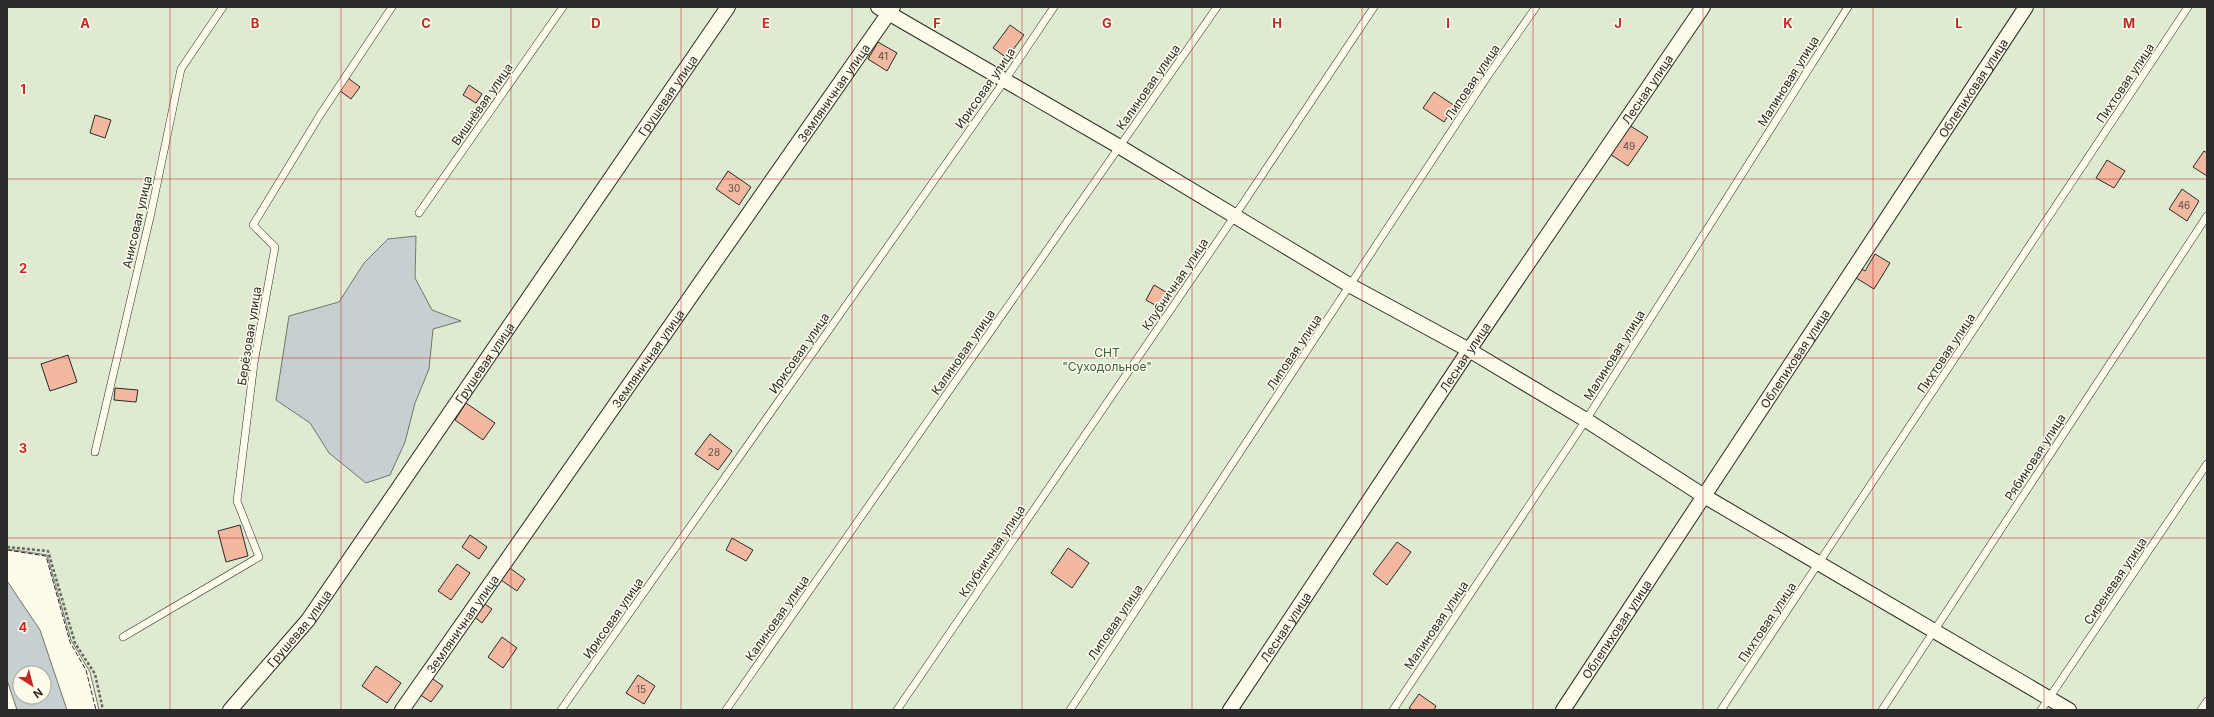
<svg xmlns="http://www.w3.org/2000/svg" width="2214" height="717" font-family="Inter,sans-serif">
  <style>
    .green { fill: #deebd1; stroke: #74746e }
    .water { fill: #c7d0d0; stroke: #74746e; fill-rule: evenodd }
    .building { fill: #f2b8a0; stroke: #2b2b2b }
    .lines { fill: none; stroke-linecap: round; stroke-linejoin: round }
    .lane-casing { stroke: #2b2b2b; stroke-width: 8 }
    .street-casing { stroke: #2b2b2b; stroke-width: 16 }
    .path { stroke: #6a6964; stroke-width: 2.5; stroke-dasharray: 3 2; stroke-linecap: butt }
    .lane { stroke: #fdfbea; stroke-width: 7 }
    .street { stroke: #fdfbea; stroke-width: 14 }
    .fence { stroke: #2b2b2b; stroke-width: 1; stroke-dasharray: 5 2; stroke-linecap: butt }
    .grid { fill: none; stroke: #c62828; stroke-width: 1; stroke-opacity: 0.55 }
    .labels { text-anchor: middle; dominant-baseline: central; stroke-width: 3; stroke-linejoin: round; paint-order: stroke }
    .number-label { font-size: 10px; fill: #5d4e48 }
    .street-label { font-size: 12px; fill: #2b2b2b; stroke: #fdfbea }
    .park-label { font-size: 12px; fill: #34623c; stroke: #fdfbea }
    .grid-label { font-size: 13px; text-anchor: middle; font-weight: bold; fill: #c62828; stroke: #fdfbea; stroke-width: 3; stroke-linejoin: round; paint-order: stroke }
  </style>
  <rect width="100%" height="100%" fill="#fdfbea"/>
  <path class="green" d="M7,7H2207V710H99L90,672L71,640L47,555L7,549Z"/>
  <g class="water">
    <path d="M416,236L415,278L432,310L461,321L433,329L429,369L415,403L405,442L390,475L366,483L329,453L310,423L276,400L289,316L339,302L364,263L388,239Z"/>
    <path d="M7,581L40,630L67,710H17L7,680ZM20,673H44V697H20Z"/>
  </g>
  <g class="building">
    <path d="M1010,25L1024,35L1007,58L993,48Z"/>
    <path d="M878,42L897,53L887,71L868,59Z"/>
    <path d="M348,78L360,87L351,99L339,90Z"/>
    <path d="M469,85L482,94L476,103L463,95Z"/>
    <path d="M1434,92L1455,106L1444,122L1423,108Z"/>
    <path d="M95,115L111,120L105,138L90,133Z"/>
    <path d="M1629,125L1648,137L1628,166L1610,154Z"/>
    <path d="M2204,151L2207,153V176L2193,167Z"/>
    <path d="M2107,160L2125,171L2114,188L2096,178Z"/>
    <path d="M728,171L751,187L739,205L716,189Z"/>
    <path d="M2182,189L2199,201L2187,221L2169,209Z"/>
    <path d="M1875,254L1890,263L1874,289L1853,276L1858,267L1865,271Z"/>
    <path d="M1154,285L1171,295L1162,309L1146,300Z"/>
    <path d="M68,355L77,382L50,391L41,364Z"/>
    <path d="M115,388L138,390L136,402L114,400Z"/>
    <path d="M466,403L495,423L483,440L455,420Z"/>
    <path d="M710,434L732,451L718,470L695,454Z"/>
    <path d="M240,525L248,556L226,562L218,531Z"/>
    <path d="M470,535L487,547L479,559L462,547Z"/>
    <path d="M732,538L753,550L746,561L726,550Z"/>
    <path d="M1397,542L1411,552L1387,585L1373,574Z"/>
    <path d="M1068,548L1089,563L1072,588L1051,573Z"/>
    <path d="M457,564L470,573L451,600L438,591Z"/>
    <path d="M507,566L525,579L517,591L498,578Z"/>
    <path d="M482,602L492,609L482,623L472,615Z"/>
    <path d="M502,637L517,648L503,668L488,657Z"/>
    <path d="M376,666L401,683L387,703L362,686Z"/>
    <path d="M638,675L655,686L644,704L626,693Z"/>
    <path d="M430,677L443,686L431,702L419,694Z"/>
    <path d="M1419,694L1436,706L1434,710H1412L1409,708Z"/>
  </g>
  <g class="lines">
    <g class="lane-casing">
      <g id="lane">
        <path d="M419,213L563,7"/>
        <path d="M95,452L151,213L181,69L223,7"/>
        <path d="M123,637L259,557L237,501L254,363L275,247L253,225L320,115L392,7"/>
        <path d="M561,710L1005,80L1054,7"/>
        <path d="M726,710L1217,7"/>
        <path d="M897,710L1234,217L1374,7"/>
        <path d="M1070,710L1487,77L1536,7"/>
        <path d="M1393,710L1586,420L1848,7"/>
        <path d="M1721,710L2188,7"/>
        <path d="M1882,710L2207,216"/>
        <path d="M2041,710L2207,464"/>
        <path d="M2201,710L2207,701"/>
      </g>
    </g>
    <g class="street-casing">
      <g id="street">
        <path d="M878,7L1120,147L1351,286L1469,350L1586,420L1704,496L2069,710"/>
        <path id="s1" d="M230,710L308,620L728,7"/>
        <path id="s2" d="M402,710L893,7"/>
        <path id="s3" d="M1230,710L1469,350L1703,7"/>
        <path id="s4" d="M1563,710L2026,7"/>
      </g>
    </g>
    <path class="path" d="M7,547L48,551L75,643L95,674L103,710"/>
    <use href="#lane" class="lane"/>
    <use href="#street" class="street"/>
    <path class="fence" d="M7,550L46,556L70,642L86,670L96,710"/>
  </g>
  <path class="grid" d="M170,7V710M341,7V710M511,7V710M681,7V710M852,7V710M1022,7V710M1192,7V710M1362,7V710M1533,7V710M1703,7V710M1873,7V710M2044,7V710M7,179H2207M7,358H2207M7,538H2207"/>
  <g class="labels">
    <g class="number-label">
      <text x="883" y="56">41</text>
      <text x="1629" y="146">49</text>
      <text x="734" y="188">30</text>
      <text x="2184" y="205">46</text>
      <text x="714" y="452">28</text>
      <text x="641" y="689">15</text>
    </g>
    <g class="street-label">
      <text transform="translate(1788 81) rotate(-58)">Малиновая улица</text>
      <text transform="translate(1472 82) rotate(-56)">Липовая улица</text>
      <text transform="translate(2125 83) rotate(-56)">Пихтовая улица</text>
      <text transform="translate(1148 87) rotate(-55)">Калиновая улица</text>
      <text transform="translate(985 88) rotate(-55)">Ирисовая улица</text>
      <text stroke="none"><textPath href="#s4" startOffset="745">Облепиховая улица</textPath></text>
      <text stroke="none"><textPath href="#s3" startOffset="748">Лесная улица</textPath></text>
      <text stroke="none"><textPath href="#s2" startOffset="753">Земляничная улица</textPath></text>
      <text stroke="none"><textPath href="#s1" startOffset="755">Грушевая улица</textPath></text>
      <text transform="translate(482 104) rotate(-55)">Вишнёвая улица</text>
      <text transform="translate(137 222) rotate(-77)">Анисовая улица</text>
      <text transform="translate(1175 284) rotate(-56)">Клубничная улица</text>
      <text transform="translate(249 336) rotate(-81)">Берёзовая улица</text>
      <text transform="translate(963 352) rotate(-55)">Калиновая улица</text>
      <text transform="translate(1294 352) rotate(-56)">Липовая улица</text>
      <text transform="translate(799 353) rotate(-55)">Ирисовая улица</text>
      <text transform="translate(1946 353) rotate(-56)">Пихтовая улица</text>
      <text transform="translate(1614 355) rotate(-58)">Малиновая улица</text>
      <text stroke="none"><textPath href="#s3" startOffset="424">Лесная улица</textPath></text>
      <text stroke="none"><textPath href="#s2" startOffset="429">Земляничная улица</textPath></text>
      <text stroke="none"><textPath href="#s4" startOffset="421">Облепиховая улица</textPath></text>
      <text stroke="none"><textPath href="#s1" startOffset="431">Грушевая улица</textPath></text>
      <text transform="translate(2035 457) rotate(-57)">Рябиновая улица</text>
      <text transform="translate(992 551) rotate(-56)">Клубничная улица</text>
      <text transform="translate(2115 581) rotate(-56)">Сиреневая улица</text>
      <text transform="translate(613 618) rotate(-55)">Ирисовая улица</text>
      <text transform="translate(777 618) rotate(-55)">Калиновая улица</text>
      <text transform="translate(1115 622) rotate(-56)">Липовая улица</text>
      <text transform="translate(1767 622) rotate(-56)">Пихтовая улица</text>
      <text stroke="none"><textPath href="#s2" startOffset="105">Земляничная улица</textPath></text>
      <text transform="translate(1436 625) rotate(-56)">Малиновая улица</text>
      <text stroke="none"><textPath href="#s3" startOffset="100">Лесная улица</textPath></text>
      <text stroke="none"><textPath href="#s1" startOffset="107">Грушевая улица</textPath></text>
      <text stroke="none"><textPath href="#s4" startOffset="97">Облепиховая улица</textPath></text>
    </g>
    <g class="park-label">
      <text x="1107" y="352">СНТ<tspan x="1107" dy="14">"Суходольное"</tspan></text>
    </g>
  </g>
  <g class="grid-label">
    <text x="85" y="28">A</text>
    <text x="255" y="28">B</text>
    <text x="426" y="28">C</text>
    <text x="596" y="28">D</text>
    <text x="766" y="28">E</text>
    <text x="937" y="28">F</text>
    <text x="1107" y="28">G</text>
    <text x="1277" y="28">H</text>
    <text x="1448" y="28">I</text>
    <text x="1618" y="28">J</text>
    <text x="1788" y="28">K</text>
    <text x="1959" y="28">L</text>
    <text x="2129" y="28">M</text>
    <text x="23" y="94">1</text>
    <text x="23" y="273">2</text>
    <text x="23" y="453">3</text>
    <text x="23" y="632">4</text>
  </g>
  <rect width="2214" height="717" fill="none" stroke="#2b2b2b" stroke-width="16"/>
  <g transform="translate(32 685) rotate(144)"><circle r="19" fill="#fdfbea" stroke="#a9a89e"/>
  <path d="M0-3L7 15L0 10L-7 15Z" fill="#c62828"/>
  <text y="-6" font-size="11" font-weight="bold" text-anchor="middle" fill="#2b2b2b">N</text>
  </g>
</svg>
